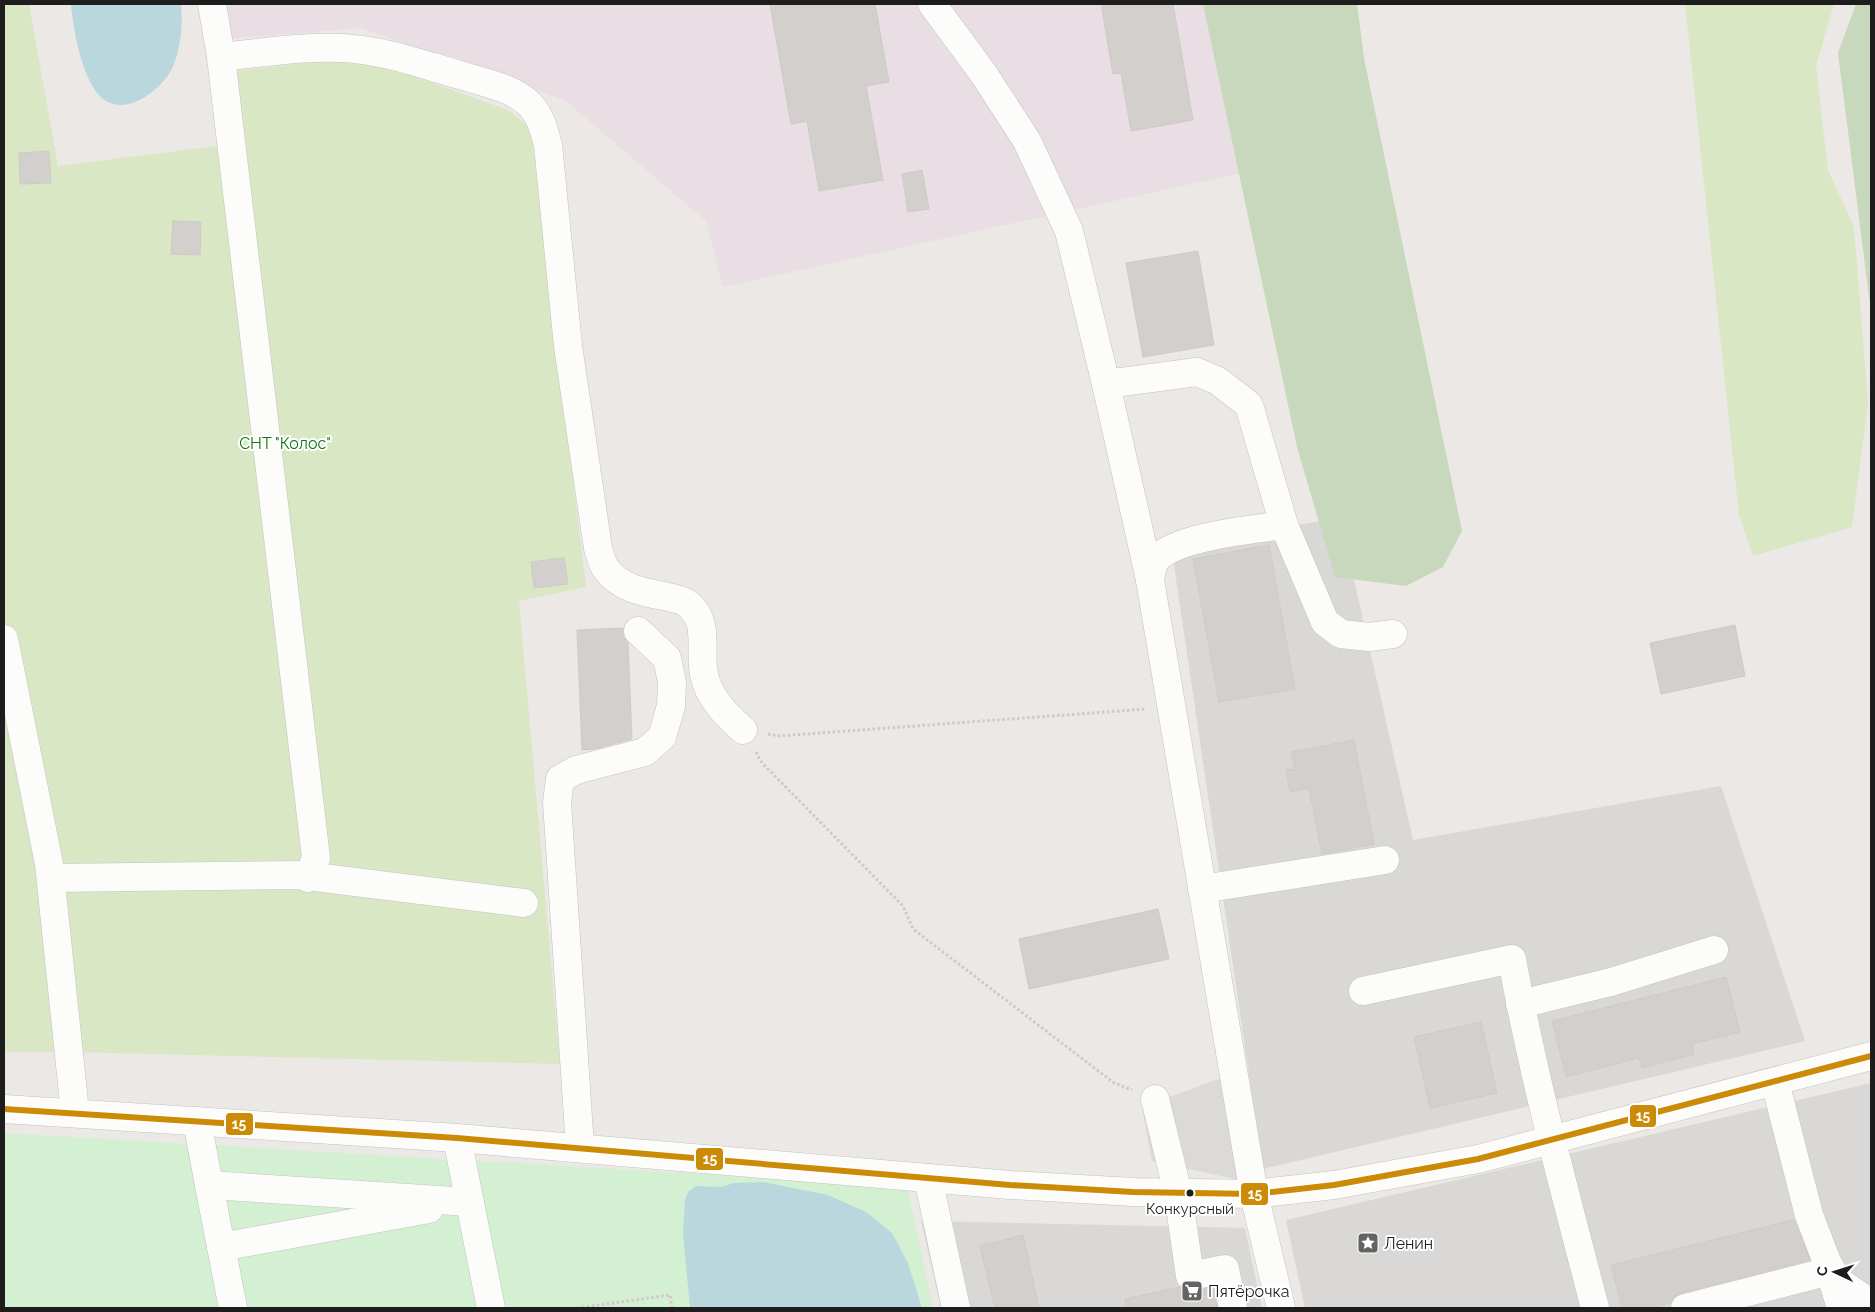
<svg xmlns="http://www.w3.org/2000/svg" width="1875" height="1312" font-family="Raleway,sans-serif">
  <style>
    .residential { fill: #dad8d7 }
    .industrial { fill: #e8dee4 }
    .grass { fill: #d9e7c5 }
    .forest { fill: #c7d8bc }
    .park { fill: #d4f0d2 }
    .parking { fill: #dbdad9 }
    .water { fill: #bad7dd }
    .building { fill: #d2cfcc; stroke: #cecac7 }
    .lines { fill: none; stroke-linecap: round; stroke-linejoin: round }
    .minor-casing { stroke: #c4c3c1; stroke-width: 29 }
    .path { stroke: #d5c7c6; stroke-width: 3; stroke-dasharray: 2.5 2.5; stroke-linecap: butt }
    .minor { stroke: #fcfcfb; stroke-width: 28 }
    .bus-1-casing { stroke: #fff; stroke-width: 10 }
    .bus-1 { stroke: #cb8b06; stroke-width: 6 }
    .bus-dot { fill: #1d1d1d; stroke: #fff; stroke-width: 2 }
    .labels { text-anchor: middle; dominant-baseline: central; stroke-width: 4; stroke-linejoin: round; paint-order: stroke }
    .bus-label { font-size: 15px; fill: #1d1d1d; stroke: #fff }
    .park-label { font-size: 16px; fill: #117514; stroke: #fff }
    .poi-label { font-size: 16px; fill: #1d1d1d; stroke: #fff; text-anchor: start }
    .line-badge { stroke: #fff; stroke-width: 2 }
    .badge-label { font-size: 14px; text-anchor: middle; font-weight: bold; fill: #fff }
  </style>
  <rect width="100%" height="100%" fill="#ebe8e5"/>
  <g class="residential">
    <path d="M1340,518L1413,840L1721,786L1805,1041L1263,1169L1171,545Z"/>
    <path d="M1871,1083V1308H1305L1286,1220Z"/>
    <path d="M921,1221L1245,1228L1262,1308H941Z"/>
  </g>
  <path class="industrial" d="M223,4H1209L1250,171L723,287L706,221L565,100L361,28L227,39Z"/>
  <g class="grass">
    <path d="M4,4H29L58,166L241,143L233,71L333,60L371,61L508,110L531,128L586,587L519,601L560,1064L68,1052H4Z"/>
    <path d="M1685,4H1834L1816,66L1828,170L1854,227L1868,403L1852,527L1753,556L1739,515Z"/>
  </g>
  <g class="forest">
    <path d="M1203,4H1357L1364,58L1462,531L1443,567L1406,586L1335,577L1297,447Z"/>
    <path d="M1856,4H1871V312L1838,53Z"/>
  </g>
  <path class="park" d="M4,1133L907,1186L933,1308H4Z"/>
  <path class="parking" d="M1227,1076L1244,1181L1152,1161L1142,1107Z"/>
  <g class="water">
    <path d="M71,4H181C183,23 181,46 174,64C165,88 125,120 101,97C82,79 73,30 71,4Z"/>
    <path d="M763,1182L828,1195L866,1212L892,1233L908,1263L922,1308H690L683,1233L685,1199L689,1191L696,1186L721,1187L734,1183Z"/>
  </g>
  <g class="building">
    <path d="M770,4H875L889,82L866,86L883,180L819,191L807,121L791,124Z"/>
    <path d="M1101,4H1173L1193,120L1131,131L1121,73L1113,74Z"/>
    <path d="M49,151L51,183L20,184L19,153Z"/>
    <path d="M922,170L929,209L908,212L902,174Z"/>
    <path d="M173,221L201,222L200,255L171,254Z"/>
    <path d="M1198,251L1214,345L1143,357L1126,263Z"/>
    <path d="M1269,545L1295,689L1219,702L1193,559Z"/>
    <path d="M564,558L568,584L534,588L531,562Z"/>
    <path d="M1735,625L1745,676L1661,694L1650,643Z"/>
    <path d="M623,628V636L628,643L632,739L595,749L582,750L577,630Z"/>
    <path d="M1354,740L1374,844L1322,854L1309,788L1290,792L1286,770L1295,769L1291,752Z"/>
    <path d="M1158,909L1169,959L1029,989L1019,939Z"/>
    <path d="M1726,977L1740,1032L1692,1044L1694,1054L1642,1068L1639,1058L1566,1077L1552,1021Z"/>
    <path d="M1481,1022L1497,1093L1430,1108L1414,1037Z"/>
    <path d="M1794,1220L1810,1260L1681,1293L1674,1297L1670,1303L1650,1308H1622L1611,1265Z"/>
    <path d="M1023,1235L1039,1308H995L980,1246Z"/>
    <path d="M1180,1287L1185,1291H1193L1213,1287L1217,1308H1126L1125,1299Z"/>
  </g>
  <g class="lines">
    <g class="minor-casing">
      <g id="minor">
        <path d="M212,4L221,57L316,858L308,878"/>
        <path d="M932,4L983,73L1027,141L1069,231L1106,384L1197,372L1218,381L1249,405L1284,525L1325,622L1341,634L1369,637L1393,634"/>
        <path d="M221,57C260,53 302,46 342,48C383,50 421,64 460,75C482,82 510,87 527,102C540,113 544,130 548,145L568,346L598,548C600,555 602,564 606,569C620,588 642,592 664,596C672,598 682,599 689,605C710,623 699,650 704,674C708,697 726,715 743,730"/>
        <path d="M1106,384L1150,580"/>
        <path d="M4,639L49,864L75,1112"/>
        <path d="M51,878L299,875L524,903"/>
        <path d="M1202,889L1385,860"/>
        <path d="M1363,991L1512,959C1533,1077 1565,1192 1595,1308"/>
        <path d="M1520,1004L1611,982L1714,950"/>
        <path d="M1775,1082L1809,1215L1827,1262L1837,1280L1866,1300L1871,1301"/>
        <path d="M1155,1099L1178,1193L1190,1276L1225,1269L1233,1308"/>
        <path d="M4,1109L457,1138L1010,1185L1133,1192L1254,1194L1334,1185L1478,1159L1871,1056"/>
        <path d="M197,1121L209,1185"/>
        <path d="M457,1138L491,1308"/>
        <path d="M580,1148L557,802L560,779L576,770L645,752L662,737L671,706L672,682L667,658L638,631"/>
        <path d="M928,1178L956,1308"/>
        <path d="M221,1247L429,1209"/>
        <path d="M1829,1268L1841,1308"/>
        <path d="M233,1308L209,1185L470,1202"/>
        <path d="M1281,1308L1254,1194L1150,580C1151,574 1152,566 1155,561C1173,536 1253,530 1284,525"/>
        <path d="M1685,1308L1830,1271"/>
      </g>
    </g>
    <g class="path">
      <path d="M768,734L779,736L1146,709"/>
      <path d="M756,752L762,763L903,906L913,929L1114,1083L1132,1090"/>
      <path d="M577,1308L670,1295L672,1308"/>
    </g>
    <use href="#minor" class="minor"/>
    <g class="bus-1-casing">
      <path id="bus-1" d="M4,1109L457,1138L1010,1185L1133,1192L1254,1194L1334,1185L1478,1159L1871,1056"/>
    </g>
    <use href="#bus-1" class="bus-1"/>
  </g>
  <defs>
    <g id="sight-square" transform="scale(1.125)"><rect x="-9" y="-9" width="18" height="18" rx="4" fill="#656463" stroke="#fff"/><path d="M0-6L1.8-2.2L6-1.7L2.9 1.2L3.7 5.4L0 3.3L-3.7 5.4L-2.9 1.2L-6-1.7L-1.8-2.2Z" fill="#fff"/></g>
    <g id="supermarket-square" transform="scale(1.125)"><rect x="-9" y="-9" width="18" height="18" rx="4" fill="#656463" stroke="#fff"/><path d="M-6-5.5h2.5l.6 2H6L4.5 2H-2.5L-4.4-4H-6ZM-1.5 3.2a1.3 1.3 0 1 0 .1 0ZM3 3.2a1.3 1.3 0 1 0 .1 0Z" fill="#fff"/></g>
  </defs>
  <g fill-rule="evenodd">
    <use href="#sight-square" x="1368" y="1243"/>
    <use href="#supermarket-square" x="1192" y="1291"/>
  </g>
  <circle class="bus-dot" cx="1190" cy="1193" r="4.5"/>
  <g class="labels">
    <g class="bus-label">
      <text x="1190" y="1209">Конкурсный</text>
    </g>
    <g class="park-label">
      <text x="285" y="443">СНТ "Колос"</text>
    </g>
    <g class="poi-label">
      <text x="1384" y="1243">Ленин</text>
      <text x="1208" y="1291">Пятёрочка</text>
    </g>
  </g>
  <g class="line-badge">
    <rect x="1629" y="1104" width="28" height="24" rx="5" fill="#cb8b06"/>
    <rect x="225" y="1112" width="29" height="24" rx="5" fill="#cb8b06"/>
    <rect x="695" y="1147" width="29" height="24" rx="5" fill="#cb8b06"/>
    <rect x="1240" y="1182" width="29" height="24" rx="5" fill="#cb8b06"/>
  </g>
  <g class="badge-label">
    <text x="1643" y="1121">15</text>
    <text x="239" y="1129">15</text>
    <text x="710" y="1164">15</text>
    <text x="1255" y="1199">15</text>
  </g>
  <rect width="1875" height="1312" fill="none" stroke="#1d1d1d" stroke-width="10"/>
  <g transform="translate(1835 1272) rotate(274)" stroke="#ffffff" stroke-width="4" paint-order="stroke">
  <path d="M0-4L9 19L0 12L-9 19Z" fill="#1d1d1d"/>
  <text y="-8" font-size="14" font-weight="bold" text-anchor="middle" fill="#1d1d1d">С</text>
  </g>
</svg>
